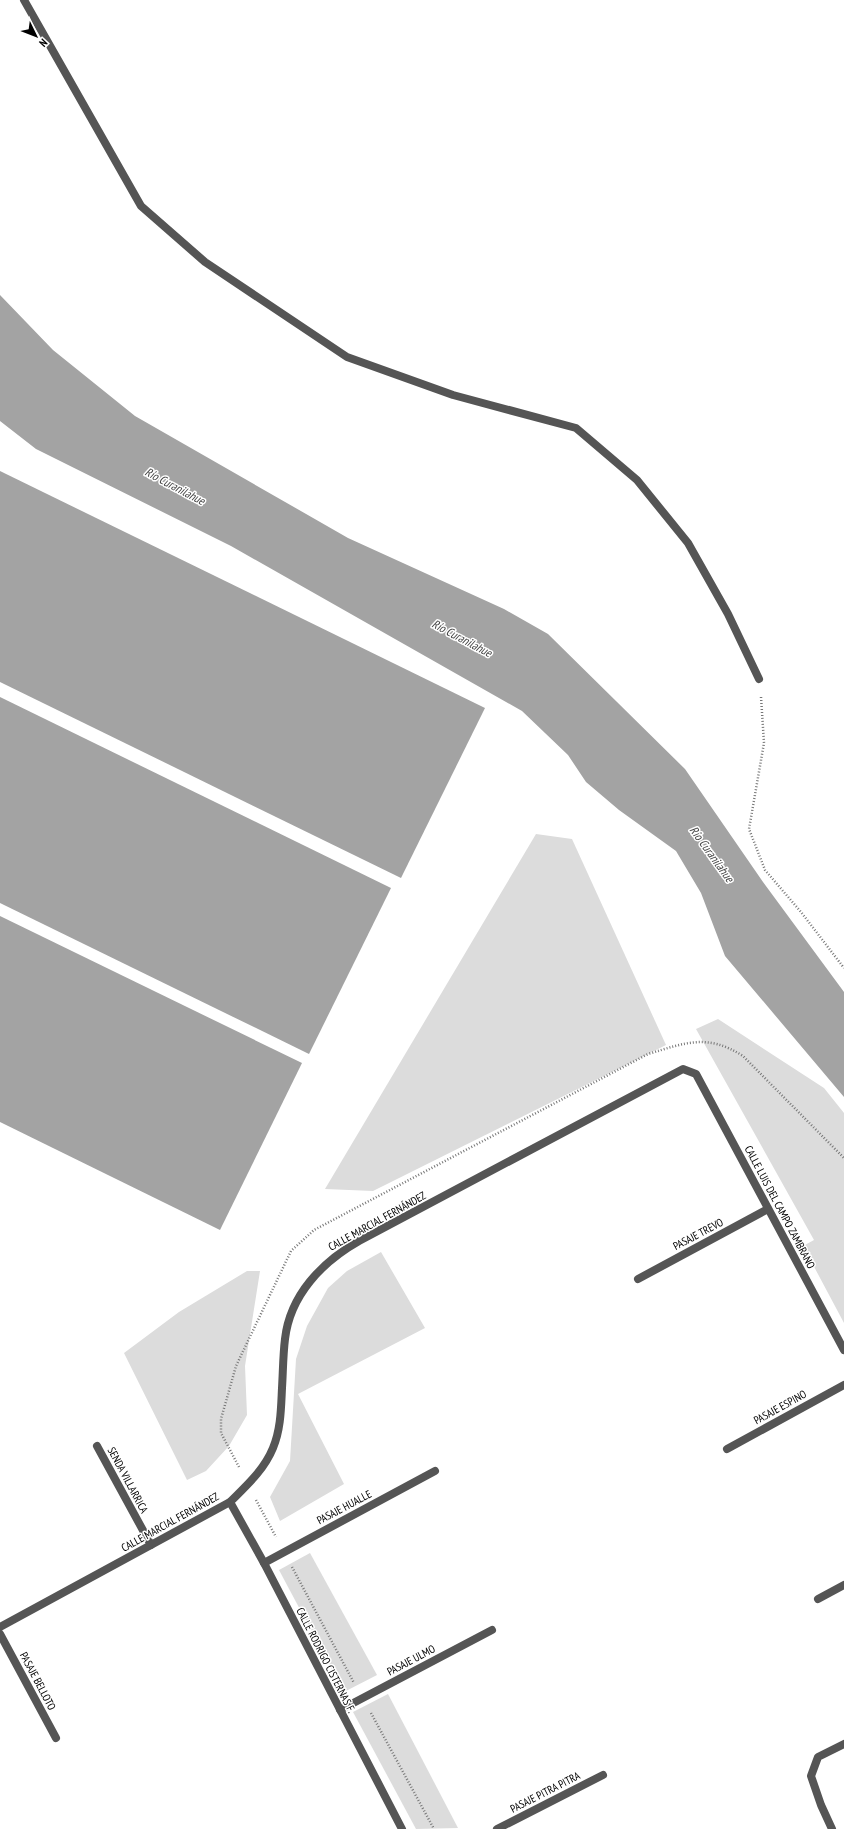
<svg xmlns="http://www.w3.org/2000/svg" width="844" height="1829" font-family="'PT Sans Narrow',sans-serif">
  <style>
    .green { fill: #dcdcdc }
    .water { fill: #a3a3a3 }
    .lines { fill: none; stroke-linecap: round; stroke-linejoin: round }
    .path { stroke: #777; stroke-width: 2.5; stroke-dasharray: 1 2; stroke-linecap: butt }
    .street { stroke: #555; stroke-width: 8 }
    .labels { text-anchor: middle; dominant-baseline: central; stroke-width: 3; stroke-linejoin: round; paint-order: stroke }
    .street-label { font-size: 11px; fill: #000; stroke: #fff }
    .water-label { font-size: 12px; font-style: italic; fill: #444; stroke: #fff }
  </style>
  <rect width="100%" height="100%" fill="#fff"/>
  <g class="green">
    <path d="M536,834L572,839L666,1045L373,1191L325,1189Z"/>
    <path d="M718,1019L824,1088L844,1113V1323L803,1246L814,1240L696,1029Z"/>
    <path d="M381,1252L425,1328L298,1394L344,1484L280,1521L270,1497L290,1461L296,1359L307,1326L328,1288L347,1271Z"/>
    <path d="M247,1271H260L245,1366L247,1415L229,1446L206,1471L187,1480L124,1353L179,1312Z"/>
    <path d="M310,1553L377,1675L344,1692L279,1570Z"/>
    <path d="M388,1694L458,1828L416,1829L353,1712Z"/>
  </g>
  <g class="water">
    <path d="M0,295L53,350L135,416L348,538L504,609L548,634L685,769L763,882L844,992V1097L725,956L701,893L676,851L619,810L586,782L568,755L522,711L231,546L36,449L0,421Z"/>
    <path d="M0,471L485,708L401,878L0,682Z"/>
    <path d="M0,697L391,888L309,1054L0,903Z"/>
    <path d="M0,916L302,1063L220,1230L0,1122Z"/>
  </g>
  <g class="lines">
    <g class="path">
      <path d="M761,697L764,743L749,829L765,870L801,912L844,968"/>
      <path d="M239,1467L221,1433V1419L236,1366L291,1251L314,1230L648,1054C685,1043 707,1033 743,1056L844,1158"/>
      <path d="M256,1500L276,1537"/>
      <path d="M292,1567L354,1683"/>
      <path d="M371,1713L434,1829"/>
    </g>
    <g class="street">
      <path d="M24,0L141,206L205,262L347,357L453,395L576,428L637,480L688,543L728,614L759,679"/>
      <path d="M638,1279L768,1209"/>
      <path d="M97,1446L151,1545"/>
      <path d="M727,1449L844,1385"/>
      <path d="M230,1502L264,1563L402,1829"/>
      <path d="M264,1563L435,1471"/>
      <path d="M818,1599L844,1585"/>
      <path d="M0,1627L230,1502C247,1485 264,1470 273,1448C281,1429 281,1408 282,1388C283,1372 283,1355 285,1339C290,1295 322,1262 359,1241L683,1069L696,1074L844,1350"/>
      <path d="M0,1634L56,1738"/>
      <path d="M340,1710L492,1630"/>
      <path d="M497,1829L603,1775"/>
      <path d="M832,1829L821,1805L811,1776L818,1757L844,1744"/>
    </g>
  </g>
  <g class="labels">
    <g class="street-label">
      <text transform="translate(780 1207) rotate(62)">CALLE LUIS DEL CAMPO ZAMBRANO</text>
      <text transform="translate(377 1221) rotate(-29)">CALLE MARCIAL FERNÁNDEZ</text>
      <text transform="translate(698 1234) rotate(-28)">PASAJE TREVO</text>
      <text transform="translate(780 1407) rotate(-29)">PASAJE ESPINO</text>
      <text transform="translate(128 1480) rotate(62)">SENDA VILLARRICA</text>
      <text transform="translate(344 1507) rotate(-28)">PASAJE HUALLE</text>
      <text transform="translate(170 1522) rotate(-29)">CALLE MARCIAL FERNÁNDEZ</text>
      <text transform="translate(326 1660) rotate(63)">CALLE RODRIGO CISTERNAS F.</text>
      <text transform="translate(411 1660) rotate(-28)">PASAJE ULMO</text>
      <text transform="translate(38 1681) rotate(62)">PASAJE BELLOTO</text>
      <text transform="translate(545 1792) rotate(-27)">PASAJE PITRA PITRA</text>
    </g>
    <g class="water-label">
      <text transform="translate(175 486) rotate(28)">Río Curanilahue</text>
      <text transform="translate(462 638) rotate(28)">Río Curanilahue</text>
      <text transform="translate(712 854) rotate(54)">Río Curanilahue</text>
    </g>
  </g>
  <g transform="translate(36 36) rotate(133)" stroke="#ffffff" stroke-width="3" paint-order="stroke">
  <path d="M0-3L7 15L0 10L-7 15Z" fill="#000000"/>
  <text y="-6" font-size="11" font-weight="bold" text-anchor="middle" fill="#000000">N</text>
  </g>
</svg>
